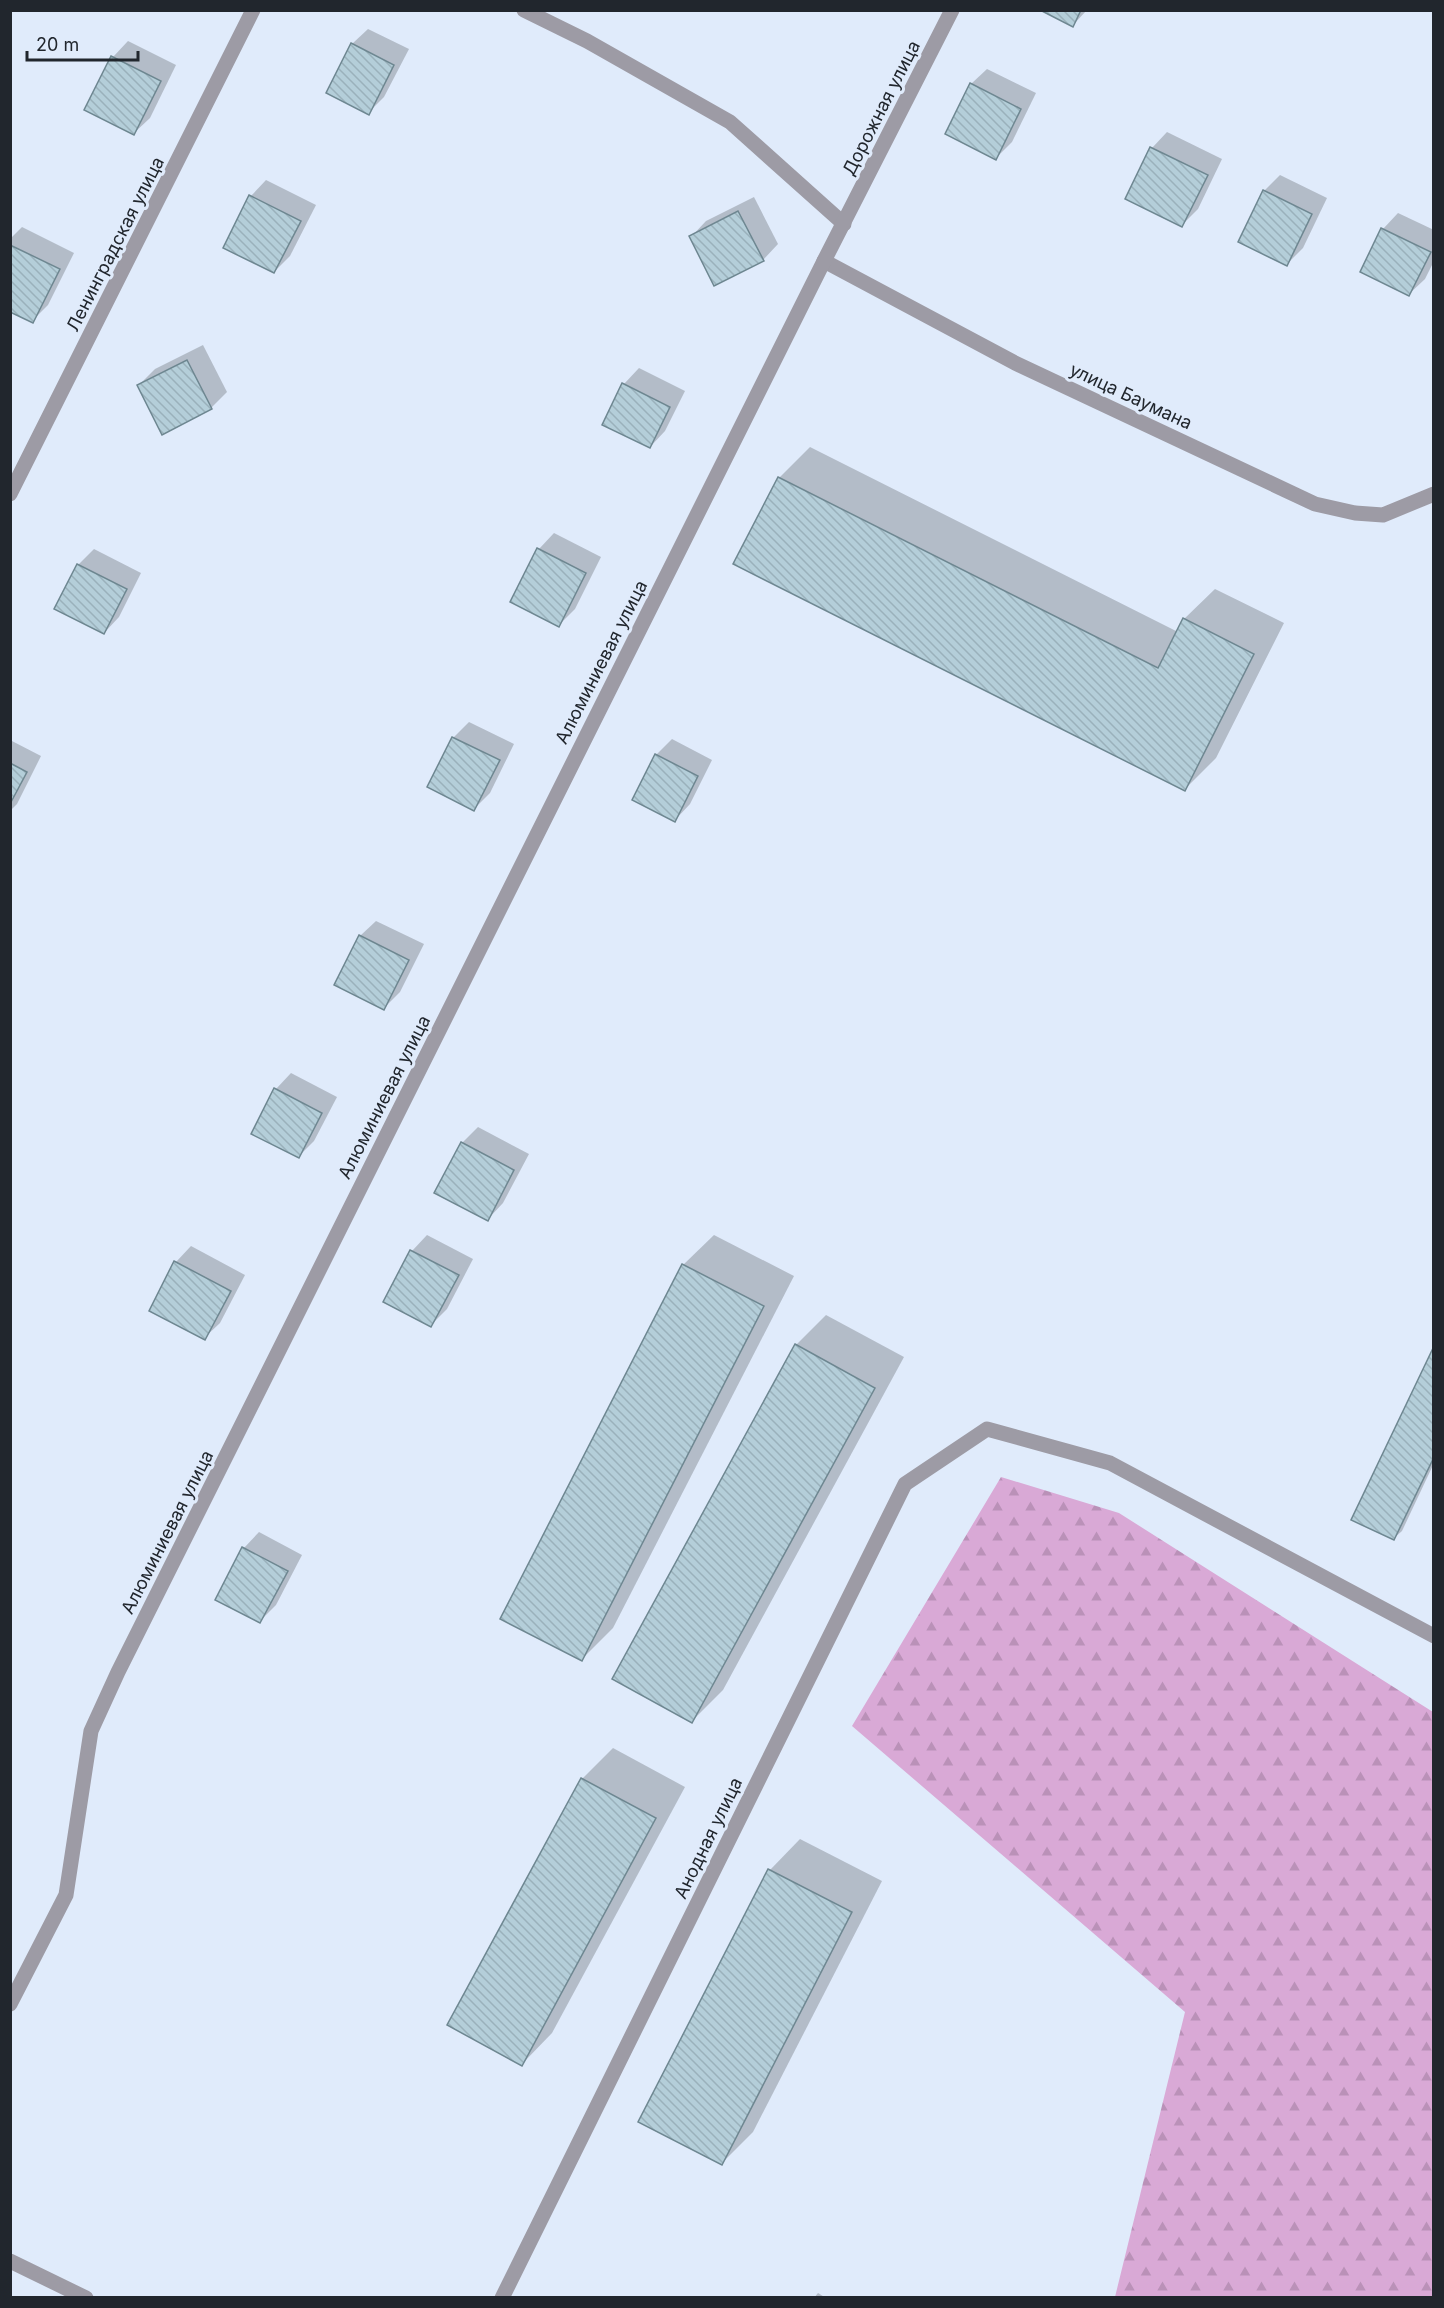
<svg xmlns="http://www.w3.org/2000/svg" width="1444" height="2308" font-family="Inter,sans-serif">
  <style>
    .forest { fill: url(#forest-firs) }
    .shadow { fill: #0003 }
    .building { fill: url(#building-back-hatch); stroke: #6e8791; stroke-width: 1.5 }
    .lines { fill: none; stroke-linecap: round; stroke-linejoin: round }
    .minor { stroke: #9d9ba5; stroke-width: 15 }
    .labels { text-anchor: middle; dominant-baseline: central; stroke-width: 6; stroke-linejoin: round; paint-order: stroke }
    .street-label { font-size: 18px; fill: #21262d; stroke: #e0ebfb }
  </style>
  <defs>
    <pattern id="forest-firs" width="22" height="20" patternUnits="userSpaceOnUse" patternTransform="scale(1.5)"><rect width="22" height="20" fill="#d9a9d6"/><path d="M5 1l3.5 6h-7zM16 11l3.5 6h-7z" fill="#ba91b8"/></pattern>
    <pattern id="building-back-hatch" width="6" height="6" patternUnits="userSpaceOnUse" patternTransform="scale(1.5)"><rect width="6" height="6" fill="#b4ced9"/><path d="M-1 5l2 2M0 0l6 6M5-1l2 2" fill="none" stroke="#9ab1bb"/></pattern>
  </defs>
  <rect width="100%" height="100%" fill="#e0ebfb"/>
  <path class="forest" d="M1001,1477L1119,1513L1433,1712V2297H1115L1185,2012L852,1726Z"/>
  <g class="shadow">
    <path d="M1043,10H1087L1073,25Z"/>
    <path d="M368,29L409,49L384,97L368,113L352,44Z"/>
    <path d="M128,41L176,65L150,118L134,133L113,57Z"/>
    <path d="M987,69L1036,93L1012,142L996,158L971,84Z"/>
    <path d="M1167,132L1222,159L1198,209L1182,225L1152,148Z"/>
    <path d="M1280,175L1327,198L1303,248L1287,264L1264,191Z"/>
    <path d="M266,180L316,205L290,256L274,272L251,196Z"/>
    <path d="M754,197L778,244L763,260L691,237L706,221Z"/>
    <path d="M1398,213L1434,230V261L1425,279L1409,294L1362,271L1383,229Z"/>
    <path d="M22,227L74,253L48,305L32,321L10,310V239Z"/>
    <path d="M203,345L227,392L211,408L139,385L155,369Z"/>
    <path d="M639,368L685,391L665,431L650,447L604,424L624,384Z"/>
    <path d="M810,447L1178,632L1184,619L1215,589L1284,623L1216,758L1185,789L779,478Z"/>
    <path d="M554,533L601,557L575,609L559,625L539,549Z"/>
    <path d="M94,549L141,573L119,617L104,633L78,565Z"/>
    <path d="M469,722L514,744L490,793L474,809L429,786L453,738Z"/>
    <path d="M672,739L712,760L690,804L675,820L656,755Z"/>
    <path d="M10,740L41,756L17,804L10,811Z"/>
    <path d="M376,921L424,944L400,992L384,1008L360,936Z"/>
    <path d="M291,1073L337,1097L314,1141L298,1157L276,1089Z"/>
    <path d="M478,1127L529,1154L503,1203L488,1219L462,1143Z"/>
    <path d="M427,1235L473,1259L447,1309L431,1325L412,1251Z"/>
    <path d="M714,1235L794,1276L613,1628L582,1659L683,1265Z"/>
    <path d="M191,1246L245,1275L220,1323L204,1338L176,1262Z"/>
    <path d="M826,1315L904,1357L723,1690L692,1721L796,1345Z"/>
    <path d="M1434,1349V1463L1402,1531L1394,1538Z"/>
    <path d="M259,1532L302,1555L276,1605L260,1621L244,1548Z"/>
    <path d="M613,1748L685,1787L552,2033L522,2064L582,1779Z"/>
    <path d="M800,1839L882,1881L753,2132L722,2163L640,2121L770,1870Z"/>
    <path d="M818,2293L826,2298H814Z"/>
  </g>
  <g class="building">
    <path d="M1040,10H1081L1073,27Z"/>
    <path d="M351,43L394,65L369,115L326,93Z"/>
    <path d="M111,56L161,81L134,135L84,110Z"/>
    <path d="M970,83L1021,109L996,160L945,134Z"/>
    <path d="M1150,147L1208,175L1182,227L1125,199Z"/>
    <path d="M1263,190L1312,214L1287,266L1238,242Z"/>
    <path d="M249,195L301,221L274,273L223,248Z"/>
    <path d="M738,211L764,261L714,286L689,236Z"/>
    <path d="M1381,228L1431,252L1409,296L1360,272Z"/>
    <path d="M10,245L60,269L33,323L10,312Z"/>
    <path d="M187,360L212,409L162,435L137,385Z"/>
    <path d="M622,383L670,407L650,448L602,425Z"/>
    <path d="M778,477L1158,668L1183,618L1254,654L1185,791L733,564Z"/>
    <path d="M537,548L586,573L559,627L510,602Z"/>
    <path d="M77,564L127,589L104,634L54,609Z"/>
    <path d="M452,737L500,760L474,811L427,787Z"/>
    <path d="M655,754L698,776L675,822L632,800Z"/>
    <path d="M10,763L27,772L10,804Z"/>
    <path d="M359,935L409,960L384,1010L334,985Z"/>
    <path d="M274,1088L322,1113L299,1158L251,1134Z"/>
    <path d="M461,1142L514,1170L488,1221L434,1193Z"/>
    <path d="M410,1250L459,1275L431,1327L383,1302Z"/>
    <path d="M174,1261L231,1291L205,1340L149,1311Z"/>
    <path d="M682,1264L764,1306L582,1661L500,1619Z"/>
    <path d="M795,1344L875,1388L692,1723L612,1679Z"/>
    <path d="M1434,1346V1457L1394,1540L1351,1520Z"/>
    <path d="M242,1547L288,1571L260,1623L215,1600Z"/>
    <path d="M581,1778L656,1818L522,2066L447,2025Z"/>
    <path d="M768,1869L852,1912L722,2165L638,2122Z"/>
  </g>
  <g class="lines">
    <g class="minor">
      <path d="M524,10L587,41L730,122L844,224"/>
      <path d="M824,261L1015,363L1315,504L1355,513L1383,515L1434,494"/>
      <path d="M10,494L253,10"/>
      <path d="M10,2004L66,1895L91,1731L118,1672L824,261L952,10"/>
      <path d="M10,2261L86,2298"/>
      <path d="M502,2298L905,1484L987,1429L1110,1463L1434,1636"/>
    </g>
  </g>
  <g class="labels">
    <g class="street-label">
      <text transform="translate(881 108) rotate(-63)">Дорожная улица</text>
      <text transform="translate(115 244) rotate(-63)">Ленинградская улица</text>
      <text transform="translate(1131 396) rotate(25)">улица Баумана</text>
      <text transform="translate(601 662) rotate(-63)">Алюминиевая улица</text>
      <text transform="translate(384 1097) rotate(-63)">Алюминиевая улица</text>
      <text transform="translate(167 1532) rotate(-63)">Алюминиевая улица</text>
      <text transform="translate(708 1838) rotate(-64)">Анодная улица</text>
    </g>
  </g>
  <rect width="1444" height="2308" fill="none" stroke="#21262d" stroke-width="24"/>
  <path d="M27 51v9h111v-9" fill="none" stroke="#21262d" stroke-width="3"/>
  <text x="36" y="51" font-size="18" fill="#21262d" stroke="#e0ebfb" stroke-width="4.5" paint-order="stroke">20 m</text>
</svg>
